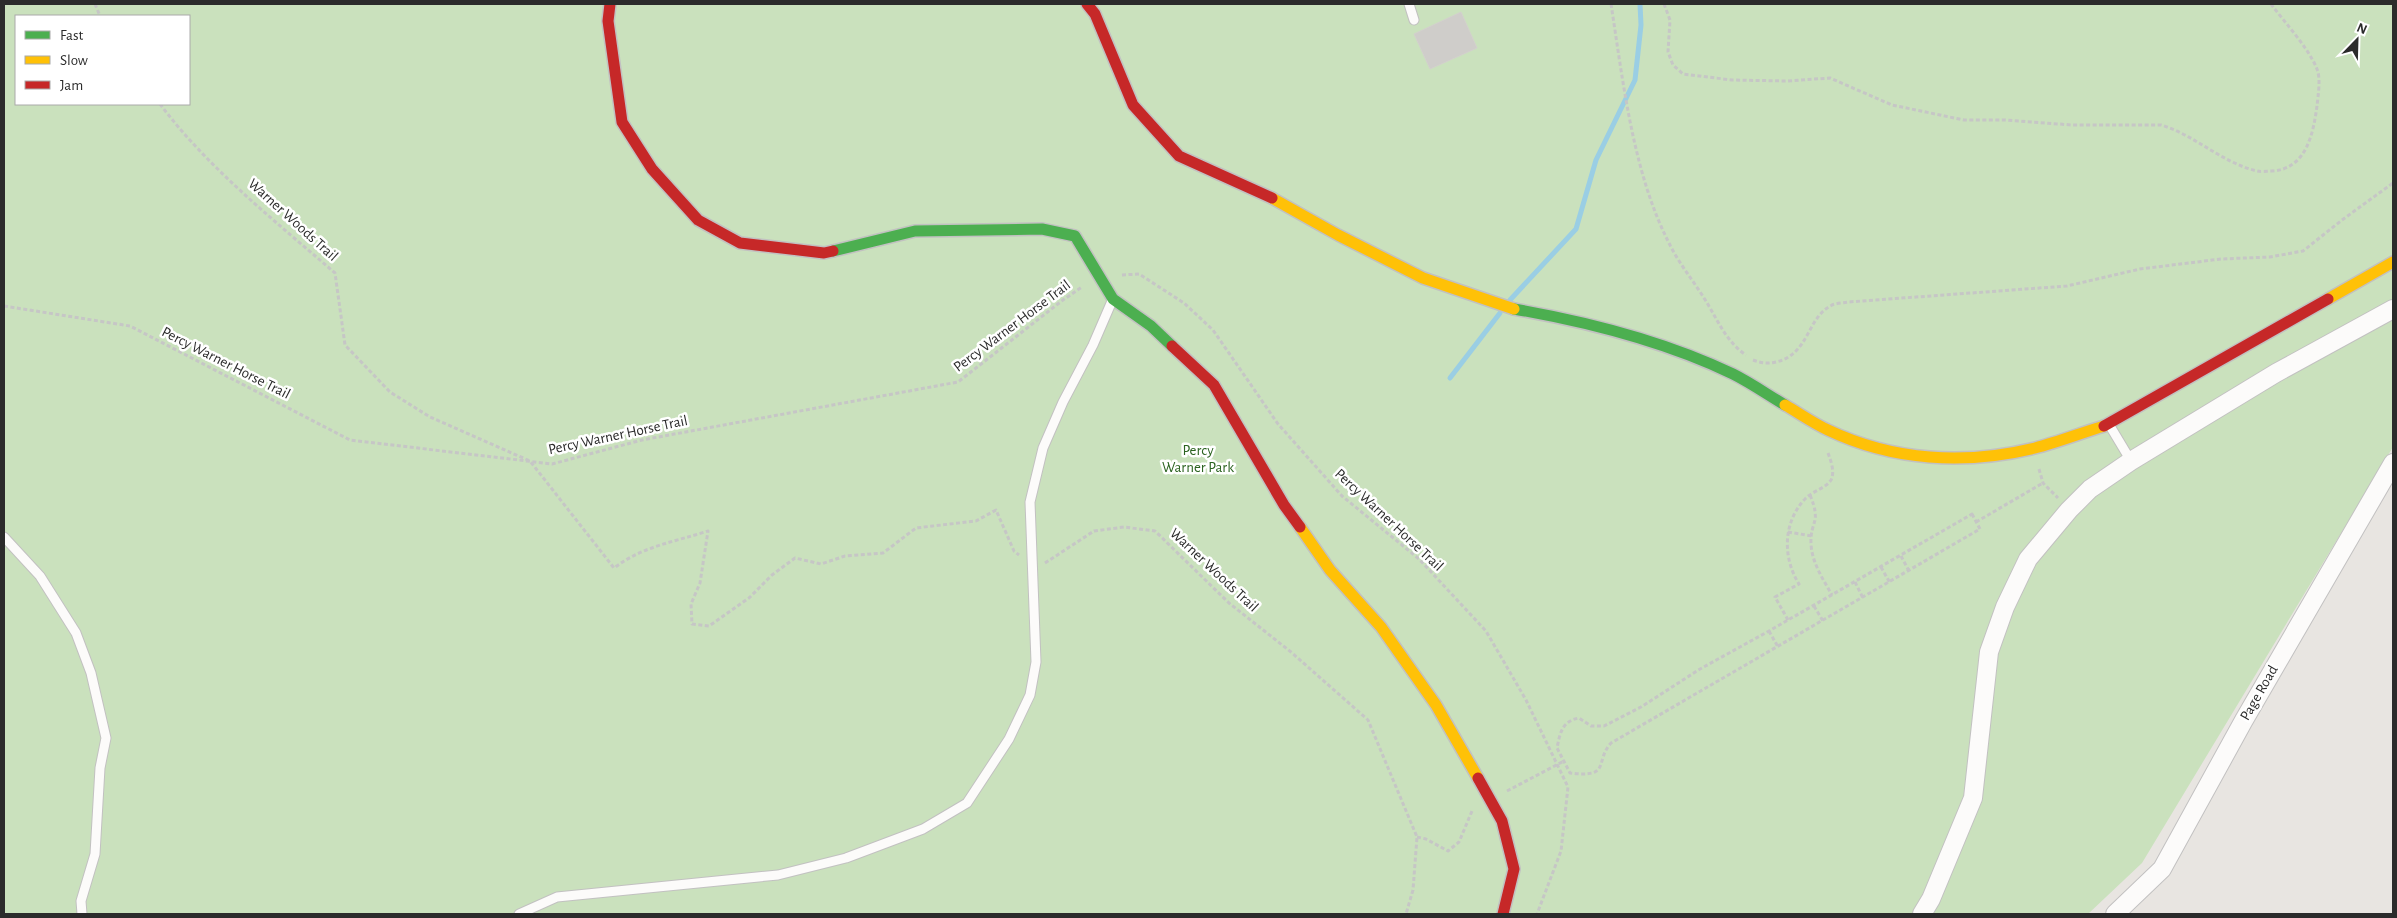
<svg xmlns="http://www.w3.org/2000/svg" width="2397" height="918" font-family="'Alegreya Sans',sans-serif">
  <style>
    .green { fill: #cae1bd; fill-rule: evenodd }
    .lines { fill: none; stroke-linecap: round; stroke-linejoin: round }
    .stream { stroke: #9acee4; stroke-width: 5 }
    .building { fill: #cfcdca; stroke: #d3d1cd }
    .lane-casing { stroke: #c2c1c1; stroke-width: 11 }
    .street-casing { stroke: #c2c1c1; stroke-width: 20 }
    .fast-casing { stroke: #c2c1c1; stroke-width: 14 }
    .slow-casing { stroke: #c2c1c1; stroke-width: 14 }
    .jam-casing { stroke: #c2c1c1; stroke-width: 14 }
    .path { stroke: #c6c6c6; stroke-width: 3; stroke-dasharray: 4 2.5; stroke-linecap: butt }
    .lane { stroke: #fcfbfa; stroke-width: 9 }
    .street { stroke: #fcfbfa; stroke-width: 18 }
    .fast { stroke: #4caf50; stroke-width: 11 }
    .slow { stroke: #ffc107; stroke-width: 11 }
    .jam { stroke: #c62828; stroke-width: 11 }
    .labels { text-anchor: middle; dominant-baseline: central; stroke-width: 5; stroke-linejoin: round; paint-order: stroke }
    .street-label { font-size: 15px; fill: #2b2b2b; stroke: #fff }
    .park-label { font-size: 15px; fill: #2b6320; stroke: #fff }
  </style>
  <rect width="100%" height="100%" fill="#e8e5e1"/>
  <path class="green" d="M4,4H2393V447L2142,863L2088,914H4ZM16,16H189V104H16Z"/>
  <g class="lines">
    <g class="stream">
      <path d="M1510,300L1576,229L1596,160L1635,80L1641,25L1640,4"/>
      <path d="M1450,378L1500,313"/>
    </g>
  </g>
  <path class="building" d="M1461,12L1477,48L1430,69L1414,34Z"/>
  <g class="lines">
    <g class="lane-casing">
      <g id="lane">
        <path d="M1409,4L1414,20"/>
        <path d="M2110,426L2131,461"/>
        <path d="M4,537L40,576L76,633L91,673L106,738L100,768L95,854L81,901L82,914"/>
        <path d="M519,914L557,897L778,875L846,858L923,829L967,803L1009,739L1030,695L1036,662L1030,502L1043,448L1063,402L1093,345L1112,301"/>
      </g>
    </g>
    <g class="street-casing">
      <g id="street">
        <path d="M1922,914L1931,899L1973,798L1989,652L2005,607L2028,559L2069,510L2090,489L2131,461L2276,373L2393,309"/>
        <path d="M2115,914L2162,869L2244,720L2393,463"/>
      </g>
    </g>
    <g class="fast-casing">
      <g id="fast">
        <path d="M833,251L915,231L1042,229L1075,236L1113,299L1151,326L1172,346"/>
        <path d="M1514,309C1589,322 1664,341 1733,374C1751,383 1768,395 1785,405"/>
      </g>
    </g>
    <g class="slow-casing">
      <g id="slow">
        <path d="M1272,198L1338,235L1423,278L1514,309"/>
        <path d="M2328,299L2393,262"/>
        <path d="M1785,405C1799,413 1813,423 1828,430C1893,461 1965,465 2035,448C2058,442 2081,433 2104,426"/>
        <path d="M1300,527L1330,570L1381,627L1436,705L1478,778"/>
      </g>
    </g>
    <g class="jam-casing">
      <g id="jam">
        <path d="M610,4L608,21L622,122L652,169L698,220L740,243L824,253L833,251"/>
        <path d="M1087,4L1095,14L1133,105L1179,156L1272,198"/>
        <path d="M1172,346L1214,385L1284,505L1300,527"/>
        <path d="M2104,426L2328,299"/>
        <path d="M1478,778L1502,821L1514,869L1503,914"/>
      </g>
    </g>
    <g class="path">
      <path d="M95,4L100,16"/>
      <path d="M1611,4C1623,81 1633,173 1669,243C1678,262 1692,279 1704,298C1717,318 1725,341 1746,355"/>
      <path d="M1664,4L1670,20L1668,52L1673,65L1683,74L1732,80L1787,81L1830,78L1892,105L1964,120H2005L2072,125H2161C2195,135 2222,163 2257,171C2261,172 2267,171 2272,171C2306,169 2313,135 2317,106C2318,95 2321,79 2317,69C2308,47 2285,23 2271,4"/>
      <path d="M160,104C207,167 276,222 335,273L345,345L390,392L430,417L530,461L614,568C643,546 674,542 708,531L700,583L691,604L692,624L709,626L749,598L772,575L795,558L821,564L845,556L883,553L916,528L976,521L996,510L1014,551L1019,555"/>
      <path d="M1122,275L1139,274L1184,303L1213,330L1278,424L1342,496L1419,559L1486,631L1526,700L1568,787L1561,851L1537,914"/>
      <path d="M4,306L130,326L350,440L552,464L642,440L958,382L1063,300L1082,287"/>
      <path d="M1753,360C1761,363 1768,364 1776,362C1810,354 1806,318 1832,305C1837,303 1843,303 1848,302L2067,286L2140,269L2221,259L2270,257L2303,251L2342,220L2393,183"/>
      <path d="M2039,469L2043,483L2058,498"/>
      <path d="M1810,495C1822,524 1810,520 1811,544C1812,563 1823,579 1832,595"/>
      <path d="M1972,514L1980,529L1611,743C1594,762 1612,778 1570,773L1557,748C1560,733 1562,721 1579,718L1591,726H1604L1641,707L1700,669L1769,631Z"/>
      <path d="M1976,522L2043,483"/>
      <path d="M1788,532L1812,536"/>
      <path d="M1901,556L1909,571"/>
      <path d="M1045,563L1094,531L1124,527L1155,531L1229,603L1291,652L1368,720L1417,837L1413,890L1406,914"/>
      <path d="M1881,567L1890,583"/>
      <path d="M1855,582L1863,598"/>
      <path d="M1814,606L1823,621"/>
      <path d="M1788,620L1775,597L1799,584C1782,557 1783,521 1806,498C1813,491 1826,488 1831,480C1835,472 1831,461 1828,453"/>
      <path d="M1769,631L1778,647"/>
      <path d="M1507,791L1564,761"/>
      <path d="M1417,837L1426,839L1448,851L1459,842L1472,811"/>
    </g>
    <use href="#lane" class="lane"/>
    <use href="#street" class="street"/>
    <use href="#fast" class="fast"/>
    <use href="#slow" class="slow"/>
    <use href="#jam" class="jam"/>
  </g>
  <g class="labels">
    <g class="street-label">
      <text transform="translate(293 220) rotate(42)">Warner Woods Trail</text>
      <text transform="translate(1012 326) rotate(-37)">Percy Warner Horse Trail</text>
      <text transform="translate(226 363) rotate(27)">Percy Warner Horse Trail</text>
      <text transform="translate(618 435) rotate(-12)">Percy Warner Horse Trail</text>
      <text transform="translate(1389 520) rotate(43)">Percy Warner Horse Trail</text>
      <text transform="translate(1214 570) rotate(43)">Warner Woods Trail</text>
      <text transform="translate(2259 693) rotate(-60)">Page Road</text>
    </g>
    <g class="park-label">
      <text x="1198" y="450">Percy<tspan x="1198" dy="17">Warner Park</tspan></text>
    </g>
  </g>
  <rect width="2397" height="918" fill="none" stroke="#2b2b2b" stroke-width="10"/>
  <rect x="15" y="15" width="175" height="90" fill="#ffffff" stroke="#aaaaaa"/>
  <rect x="25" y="31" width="25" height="8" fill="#4caf50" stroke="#aaaaaa"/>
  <text x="60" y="40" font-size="15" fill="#2b2b2b">Fast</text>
  <rect x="25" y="56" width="25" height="8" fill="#ffc107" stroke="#aaaaaa"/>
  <text x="60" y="65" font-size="15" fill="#2b2b2b">Slow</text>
  <rect x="25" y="81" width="25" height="8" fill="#c62828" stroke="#aaaaaa"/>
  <text x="60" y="90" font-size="15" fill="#2b2b2b">Jam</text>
  <g transform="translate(2357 40) rotate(23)" stroke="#ffffff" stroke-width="4" paint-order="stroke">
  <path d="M0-4L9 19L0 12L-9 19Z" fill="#2b2b2b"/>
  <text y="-8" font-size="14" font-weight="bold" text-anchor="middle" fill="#2b2b2b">N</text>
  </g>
</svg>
